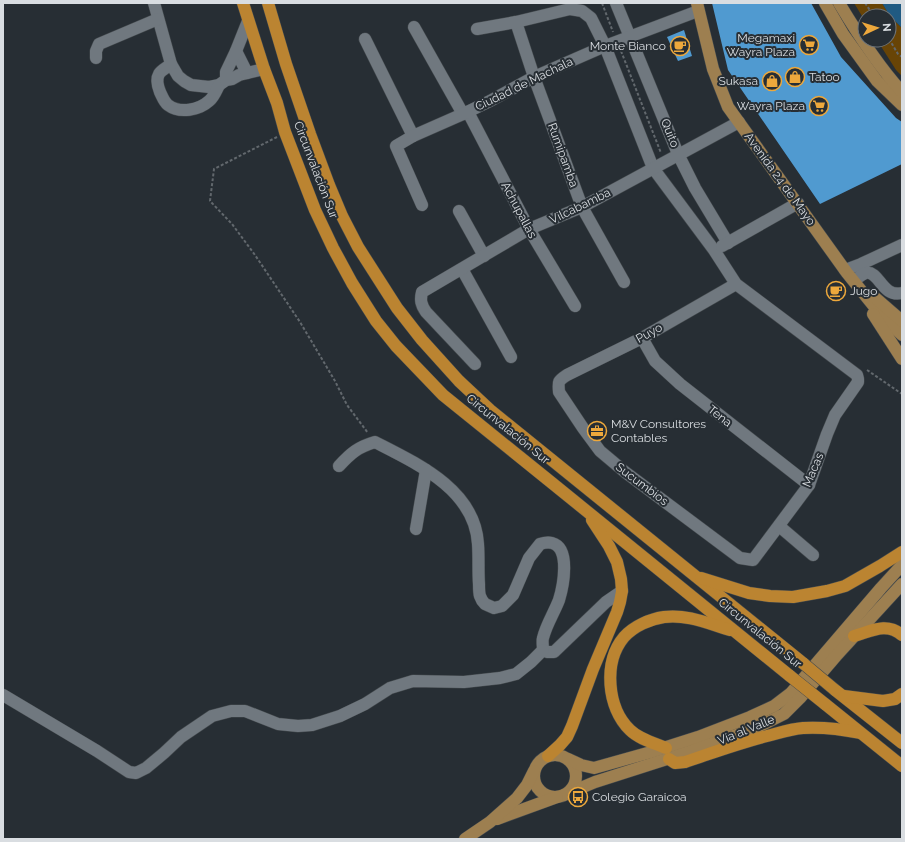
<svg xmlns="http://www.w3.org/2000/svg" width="905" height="842" font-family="Raleway,sans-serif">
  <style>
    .green { fill: #684406 }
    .water { fill: #205a82 }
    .building { fill: #509ad0 }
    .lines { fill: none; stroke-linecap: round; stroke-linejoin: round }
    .minor-casing { stroke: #444a4e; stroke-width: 13 }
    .major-casing { stroke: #444a4e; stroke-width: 13 }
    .highway-casing { stroke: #444a4e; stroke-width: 13 }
    .path { stroke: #62686d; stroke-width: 2; stroke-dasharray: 3 2; stroke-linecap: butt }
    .minor { stroke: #70787f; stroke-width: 12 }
    .major { stroke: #9d7f50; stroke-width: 12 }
    .highway { stroke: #bb8431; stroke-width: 12 }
    .highway-bridge-casing { stroke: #444a4e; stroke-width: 13; stroke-linecap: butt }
    .highway-bridge { stroke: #bb8431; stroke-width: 12 }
    .labels { text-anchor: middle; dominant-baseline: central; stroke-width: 4; stroke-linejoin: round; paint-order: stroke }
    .poi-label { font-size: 12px; fill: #d9dde1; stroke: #272e34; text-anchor: end }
    .street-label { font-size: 12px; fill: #d9dde1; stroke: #272e34 }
  </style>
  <rect width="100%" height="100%" fill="#272e34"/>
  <path class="green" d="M854,3H882L890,16L902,28V76L896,70L877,40H889V16H865V21Z"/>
  <path class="water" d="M882,3H902V28L890,16Z"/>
  <g class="building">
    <path d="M712,3H811L841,57L896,118L902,122V164L820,204L728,70Z"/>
    <path d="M684,30L692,56L678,61L667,37Z"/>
  </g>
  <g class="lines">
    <g class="minor-casing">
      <g id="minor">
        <path d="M154,3L171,64L178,76L184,81L191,85L209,87L219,85L226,80L232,79L239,75L264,69"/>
        <path d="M616,3L678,154L695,188L728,243"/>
        <path d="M516,22L534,77L582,207L624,282"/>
        <path d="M414,27L463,114"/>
        <path d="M477,29L516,22L570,9L582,11L591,18L605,46L653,168L714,250L736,284L857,375L858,379V382L835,415L827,434L809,485L753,560L740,558L625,472L600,451L583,428L559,392C558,381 558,381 567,375L642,338L736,284"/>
        <path d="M365,39L413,136"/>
        <path d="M236,51L247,73"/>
        <path d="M96,58V51L99,44L158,19"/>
        <path d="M171,64C168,67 161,70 159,74C156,79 158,87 160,92C162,96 164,102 168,105C180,114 199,110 209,101C214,97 216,91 219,85"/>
        <path d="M226,80V72L236,51L248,21"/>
        <path d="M468,112L529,229L575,306"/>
        <path d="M422,205L396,146L413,136L463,114L490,101L534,77L605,46L698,11"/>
        <path d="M459,211L484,256"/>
        <path d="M722,246L798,203"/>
        <path d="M462,269L511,357"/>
        <path d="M845,270L861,264L902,245"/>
        <path d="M855,280C858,278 862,274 866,273C879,270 882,298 902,293"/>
        <path d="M642,338L655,361L680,384L809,485"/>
        <path d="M475,364L426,312C421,305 420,300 422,292L529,229L582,207L739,122"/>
        <path d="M339,466C351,453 358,447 375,442C418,464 475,490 478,544C479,558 478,571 479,584C479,588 479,593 480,596C481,599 483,602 485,604L494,608L502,606L513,595L529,558L540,544C543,543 548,542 552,543C571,548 563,587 559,600C554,613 546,625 543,638C542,641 543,646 543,650L547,652H554L606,602L622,591"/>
        <path d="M779,526L813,555"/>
        <path d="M416,529L426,470"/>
        <path d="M3,695L97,751L129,772L136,773L146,768L164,753L181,737L212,716L231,711H245L278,724L298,726L312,725L340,716L365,704L390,688L413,681L464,682L500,678L516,674L531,662L543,650"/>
      </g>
    </g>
    <g class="major-casing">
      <g id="major">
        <path d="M697,3L713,69L728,107L847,273L881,315L902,335"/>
        <path d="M825,3L843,34L877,81L902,105"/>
        <path d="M839,3C857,33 878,66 902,92"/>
        <path d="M872,295L902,321"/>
        <path d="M873,314L902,359"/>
        <circle cx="555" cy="776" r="21"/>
        <path d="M568,759L581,765L594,768L651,752L698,737L750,717L774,706L791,693L881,588L902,565"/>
        <path d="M564,795L595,782L692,751L742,733L764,724L784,714L800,698L836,656L902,584"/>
        <path d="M497,819L557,797"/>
        <path d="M465,839L490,822L517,798L527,785L534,771"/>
      </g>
    </g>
    <g class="highway-casing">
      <g id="highway">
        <path d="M243,3L264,69L277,103L285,132L315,210L333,248L352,283L376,321L396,346L443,395L552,483L790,676"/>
        <path d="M268,3L286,64L310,134L329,185L342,216L358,247L397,308L422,340L459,381L490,410L804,664"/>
        <path d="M701,578L749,593L770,596L793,597L827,591L845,586L880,566L902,552"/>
        <path d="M854,636C872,631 886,622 902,635"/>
        <path d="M835,690L902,743"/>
        <path d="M844,696L883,701L895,699L902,694"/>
        <path d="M825,704L902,766"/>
        <path d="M666,748C654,743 639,739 630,730C607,708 603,662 624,637C634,626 650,619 664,617C688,614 709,624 730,630"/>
        <path d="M548,756L560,745L567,737L572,726L593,669L617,612L620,602L622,591L621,579L617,562L609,546L592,520"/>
        <path d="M669,759L675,763L685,762C712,753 739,743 767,736C779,733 790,729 803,728C822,727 841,729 860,733"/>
      </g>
    </g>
    <g class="path">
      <path d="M602,3L613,32"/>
      <path d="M865,3L874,16"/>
      <path d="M889,39L898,54L902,57"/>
      <path d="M621,51L661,153"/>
      <path d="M277,137L214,169L210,201L232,224L255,255L300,322L335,381L347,405L368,433"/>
      <path d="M867,370L902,394"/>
    </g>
    <use href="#minor" class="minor"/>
    <use href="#major" class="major"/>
    <use href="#highway" class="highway"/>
    <g class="highway-bridge-casing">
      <g id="highway-bridge">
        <path d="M804,664L835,690"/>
        <path d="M790,676L825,704"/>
      </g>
    </g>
    <use href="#highway-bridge" class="highway-bridge"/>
  </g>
  <defs>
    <g id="supermarket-ring" transform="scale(1)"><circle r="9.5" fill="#272e34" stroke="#eda83c" stroke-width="1.5"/><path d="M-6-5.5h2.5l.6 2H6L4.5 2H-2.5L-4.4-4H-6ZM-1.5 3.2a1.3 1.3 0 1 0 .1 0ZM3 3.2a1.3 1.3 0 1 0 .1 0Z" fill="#eda83c"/></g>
    <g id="cafe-ring" transform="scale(1)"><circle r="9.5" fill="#272e34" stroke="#eda83c" stroke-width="1.5"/><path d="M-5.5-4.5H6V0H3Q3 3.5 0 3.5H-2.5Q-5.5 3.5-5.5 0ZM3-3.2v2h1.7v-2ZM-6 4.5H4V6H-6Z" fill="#eda83c"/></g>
    <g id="shop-ring" transform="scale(1)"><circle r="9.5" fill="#272e34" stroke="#eda83c" stroke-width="1.5"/><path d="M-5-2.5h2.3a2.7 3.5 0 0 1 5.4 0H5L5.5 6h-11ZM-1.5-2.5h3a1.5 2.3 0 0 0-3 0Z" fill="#eda83c"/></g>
    <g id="office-ring" transform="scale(1)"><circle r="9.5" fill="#272e34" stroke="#eda83c" stroke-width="1.5"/><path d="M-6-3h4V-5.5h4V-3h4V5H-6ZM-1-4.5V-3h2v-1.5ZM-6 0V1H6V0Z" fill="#eda83c"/></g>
    <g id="bus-ring" transform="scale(1)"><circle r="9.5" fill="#272e34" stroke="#eda83c" stroke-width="1.5"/><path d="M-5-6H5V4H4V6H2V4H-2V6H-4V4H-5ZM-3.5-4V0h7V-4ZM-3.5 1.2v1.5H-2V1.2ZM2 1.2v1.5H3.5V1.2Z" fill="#eda83c"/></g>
  </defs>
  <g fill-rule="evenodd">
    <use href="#supermarket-ring" x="809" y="45"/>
    <use href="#cafe-ring" x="680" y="46"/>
    <use href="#shop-ring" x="795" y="77"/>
    <use href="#shop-ring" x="772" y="81"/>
    <use href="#supermarket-ring" x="819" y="106"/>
    <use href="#cafe-ring" x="836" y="291"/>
    <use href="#office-ring" x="597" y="431"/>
    <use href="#bus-ring" x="578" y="797"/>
  </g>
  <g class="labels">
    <g class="poi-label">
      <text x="795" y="38">Megamaxi<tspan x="795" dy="14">Wayra Plaza</tspan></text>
      <text x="666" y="46">Monte Bianco</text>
      <text x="809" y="77" text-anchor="start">Tatoo</text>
      <text x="758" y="81">Sukasa</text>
      <text x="805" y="106">Wayra Plaza</text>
      <text x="850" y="291" text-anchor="start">Jugo</text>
      <text x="611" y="424" text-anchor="start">M&amp;V Consultores<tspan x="611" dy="14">Contables</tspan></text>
      <text x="592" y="797" text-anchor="start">Colegio Garaicoa</text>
    </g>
    <g class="street-label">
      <text transform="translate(524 84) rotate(-26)">Ciudad de Machala</text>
      <text transform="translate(670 133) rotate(68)">Quito</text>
      <text transform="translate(563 155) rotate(70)">Rumipamba</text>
      <text transform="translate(316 170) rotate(69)">Circunvalación Sur</text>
      <text transform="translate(780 179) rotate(54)">Avenida 24 de Mayo</text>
      <text transform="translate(580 206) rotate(-26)">Vilcabamba</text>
      <text transform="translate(519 210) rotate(62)">Achupallas</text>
      <text transform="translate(649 333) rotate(-29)">Puyo</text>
      <text transform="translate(720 416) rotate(38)">Tena</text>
      <text transform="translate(508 429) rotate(39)">Circunvalación Sur</text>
      <text transform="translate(813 470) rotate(-67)">Macas</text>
      <text transform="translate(642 484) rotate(37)">Sucumbios</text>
      <text transform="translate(760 633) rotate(39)">Circunvalación Sur</text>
      <text transform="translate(746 730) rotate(-22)">Vía al Valle</text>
    </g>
  </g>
  <rect width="905" height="842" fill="none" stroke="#d9dde1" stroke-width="8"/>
  <g transform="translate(877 28) rotate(86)"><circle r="19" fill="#272e34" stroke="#6e7479"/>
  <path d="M0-3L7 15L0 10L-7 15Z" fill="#eda83c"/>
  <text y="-6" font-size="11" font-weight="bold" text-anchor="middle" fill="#d9dde1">N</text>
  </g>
</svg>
